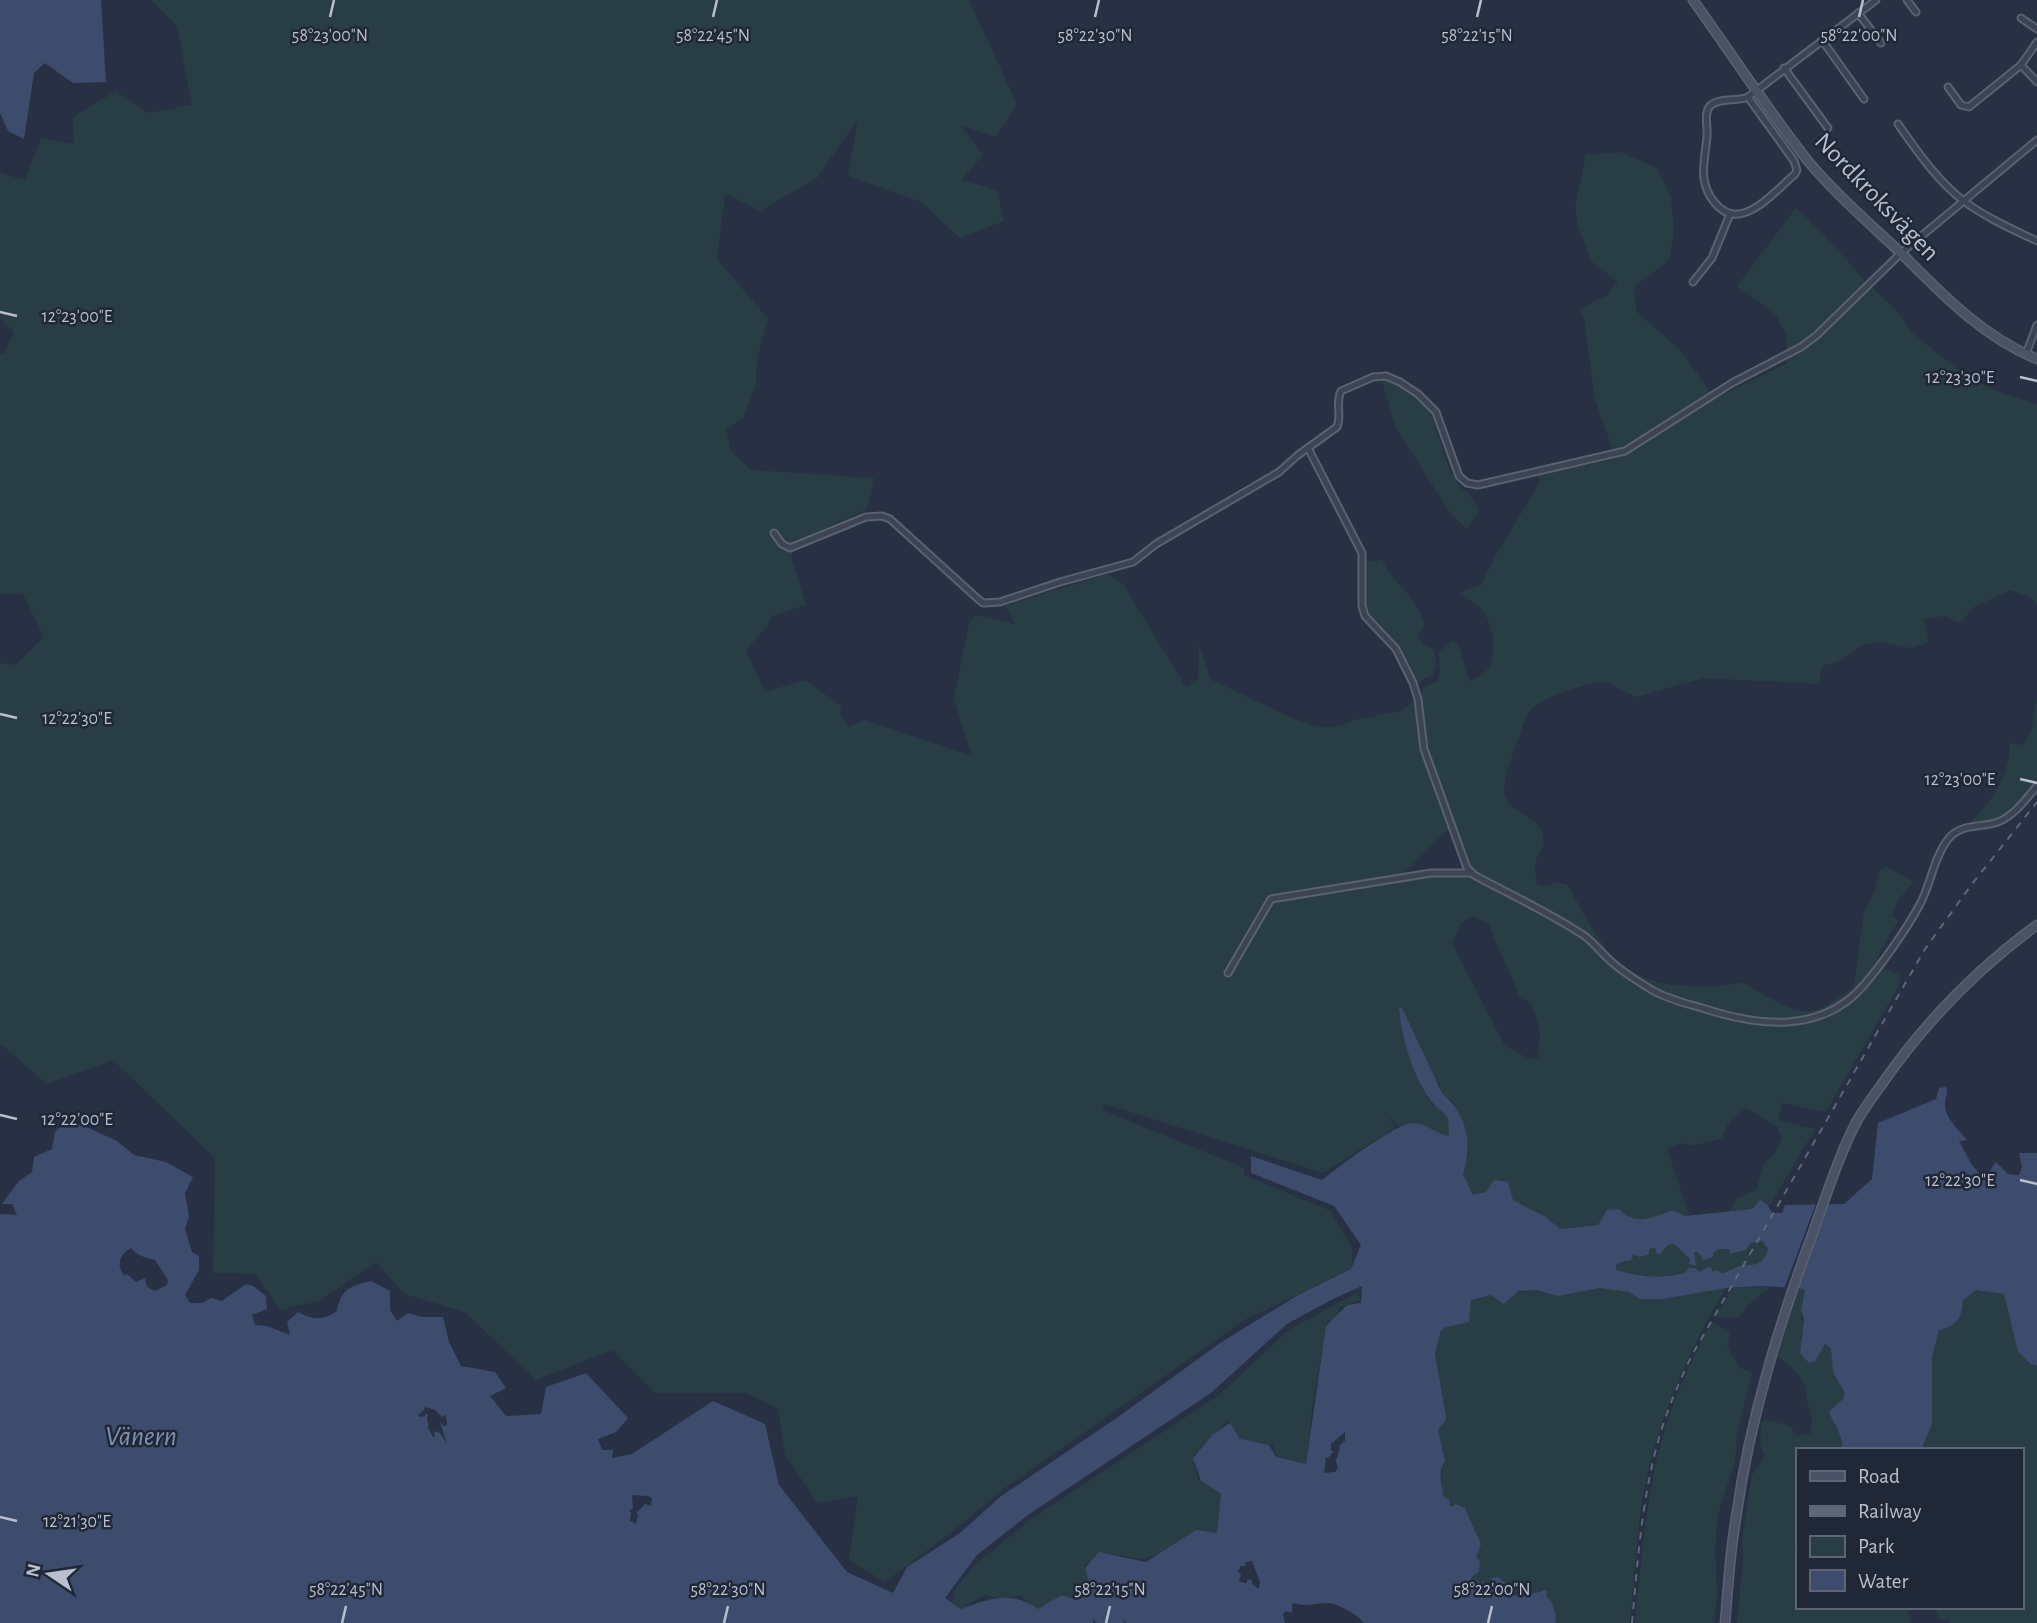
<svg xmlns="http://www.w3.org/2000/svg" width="2037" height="1623" font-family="'Alegreya Sans',sans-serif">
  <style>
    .green { fill: #293e44; fill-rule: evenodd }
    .water { fill: #3d4c6c; fill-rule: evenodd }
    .pier { fill: #273143 }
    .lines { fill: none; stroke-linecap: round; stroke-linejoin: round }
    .street-casing { stroke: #5a6170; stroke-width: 9 }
    .secondary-casing { stroke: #5a6170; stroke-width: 11 }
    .street { stroke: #3c4353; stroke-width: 5 }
    .secondary { stroke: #4a5266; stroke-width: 8 }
    .rail { stroke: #5e677a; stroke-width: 2; stroke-dasharray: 7 7; stroke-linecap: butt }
    .ticks { fill: none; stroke: #b9bfcc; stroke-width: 2.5 }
    .labels { text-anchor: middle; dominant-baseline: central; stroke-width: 5; stroke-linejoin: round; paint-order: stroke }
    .street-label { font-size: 26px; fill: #b9bfcc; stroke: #202838 }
    .water-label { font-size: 28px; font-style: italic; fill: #8091b3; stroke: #202838 }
    .ticks-label { font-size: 18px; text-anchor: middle; fill: #b9bfcc; stroke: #202838; stroke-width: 5; stroke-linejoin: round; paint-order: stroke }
  </style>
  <rect width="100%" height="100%" fill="#273143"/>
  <g class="green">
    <path d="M151,0H969L1017,104L996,137L960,125L983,155L961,180L997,190L1004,221L960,238L921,202L848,176L858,119L817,178L760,211L725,193L717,259L768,319L757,359L756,385L743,418L726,430L731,451L751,470L874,478L867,509L791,544L792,559L806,605L772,616L768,625L746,650L765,692L805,680L841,706L840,715L849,727L864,720L972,756L954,699L969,624L975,615L1015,624L1005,606L1108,574L1123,584L1186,687L1198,679L1199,643L1210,679L1292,718L1318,727L1340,726L1354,720L1401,711L1410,705L1425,687L1438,681L1440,670L1439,653L1453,640L1459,647L1470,682C1475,678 1484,674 1488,669C1498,654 1493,623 1482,610C1477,604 1468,600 1461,592L1481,585L1496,555L1540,482L1538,475L1616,459L1595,400L1584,317L1579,310L1607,295L1618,282L1591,261L1578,226L1575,207L1586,155L1620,152L1657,168L1671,196L1674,233L1669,260L1634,287L1636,311L1681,351L1715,399L1787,363L1786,335L1775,314L1737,286L1796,208L1848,261L1859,275L1897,311L1912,332L1938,354L1973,380L1999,392L2037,404V605L2031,598L2010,590L1974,607L1960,623L1944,616L1924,619L1929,642L1911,648L1877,642L1862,645L1840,661L1822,666L1819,684L1704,678L1636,697C1626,693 1617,686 1607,683C1594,679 1540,698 1532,709C1522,720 1521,734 1515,748C1510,762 1502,780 1505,795C1509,813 1537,815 1542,833C1546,844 1540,849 1537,858C1533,867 1536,876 1537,885L1548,886L1556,882L1568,885C1598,941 1617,984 1688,986C1707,987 1723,987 1741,982C1792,1008 1804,1030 1854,986L1864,912L1874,893L1880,870L1887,867L1914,882L1898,900L1892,916L1898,921L1877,958L1882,968L1898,974L1901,982L1828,1108L1825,1112L1782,1103L1778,1120L1815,1129L1770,1205L1760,1200L1752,1209L1730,1211L1736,1199L1757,1189L1764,1163L1774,1155L1782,1138L1777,1127L1747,1108C1734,1113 1725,1125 1723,1138L1692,1146L1682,1143L1667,1149L1689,1215L1685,1216L1673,1210C1665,1213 1655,1219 1646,1220C1633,1221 1620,1213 1607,1210L1598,1225L1560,1229L1546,1217L1512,1200L1510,1192L1473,1195L1463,1174L1469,1155L1454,1103L1442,1093L1439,1084L1429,1069L1402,1008H1399C1401,1037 1414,1080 1432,1103C1437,1108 1443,1112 1448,1118L1449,1137L1415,1123L1400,1128L1382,1111L1396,1127L1323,1173L1105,1104L1102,1110L1244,1168V1175L1331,1211L1352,1249V1269L1246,1319L1002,1490L953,1531L885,1582L849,1560L858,1496L818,1503L785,1455L778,1409L747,1393H655L612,1350L536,1380L465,1312L404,1294L376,1262L319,1301L281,1310L255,1274L213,1273L215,1158L113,1060L47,1084L2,1045L0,1046V663L16,665L44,637L23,594H0V353L4,354L14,332L0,318V173L25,180L41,138L74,144L73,117L116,91L148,113L192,105L177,26ZM1453,824L1472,870L1460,873L1440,869L1402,875ZM1473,916L1488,923L1519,995L1531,1004L1540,1030L1538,1058L1530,1059L1505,1046L1452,943L1461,923Z"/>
    <path d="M1391,380L1414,395L1431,413L1449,469L1461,489L1467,491L1479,510L1467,529L1451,514L1396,428L1382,381Z"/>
    <path d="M1382,560C1395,587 1415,593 1425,625L1417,635L1424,645L1434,650L1436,665L1433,675L1422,680L1416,688L1396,646L1369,617L1366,608V562Z"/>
    <path d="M2037,698V783C2015,807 2003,822 1969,824C1992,801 2010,777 2010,743L2024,745L2031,732Z"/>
    <path d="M1762,1241L1768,1249L1764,1260L1761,1263L1734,1268L1728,1272H1713L1711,1266L1699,1273L1689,1268L1685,1273C1661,1279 1640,1276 1616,1270V1265L1621,1262L1631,1260L1633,1254L1637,1257L1649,1249L1674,1244L1690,1259L1689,1264L1696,1265L1694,1252H1698L1701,1258L1719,1249H1729L1731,1254L1746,1250L1751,1243Z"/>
    <path d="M1770,1287L1749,1304L1739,1317H1715L1733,1288Z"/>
    <path d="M1600,1288L1628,1292L1640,1299H1663L1726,1288C1689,1350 1660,1414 1645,1485C1636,1530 1635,1577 1630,1623H1556L1553,1605L1542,1590L1531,1596C1524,1593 1512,1596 1503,1594L1506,1583L1498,1577L1491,1585L1478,1581V1587L1472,1589L1470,1582L1474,1573H1478L1476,1558L1479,1545L1477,1534L1465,1508L1457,1504L1452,1507C1434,1493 1444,1472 1443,1453C1442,1445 1439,1438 1438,1430L1445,1421L1446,1415L1435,1354L1440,1330L1449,1324L1461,1325L1471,1300L1491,1295L1536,1290L1558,1296Z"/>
    <path d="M1798,1288L1805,1290L1801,1310L1803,1328L1800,1337L1815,1361L1825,1344L1831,1348L1840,1383L1845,1393L1834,1424L1840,1433L1841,1450H1797V1542L1794,1548L1797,1550V1607H1907L1911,1623H1737L1743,1561L1742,1541L1752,1475L1765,1456L1760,1444L1761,1423L1765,1420L1790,1426L1797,1436L1810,1434C1814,1417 1812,1417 1807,1402C1807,1400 1806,1392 1806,1390C1802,1375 1790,1365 1778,1357Z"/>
    <path d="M1976,1290L2004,1294L2018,1352L2031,1364L2037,1366V1623H1950L1948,1620L1939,1619L1935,1607H2021V1450H1921L1932,1424V1357L1939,1330L1963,1300Z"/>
    <path d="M1357,1293L1361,1300L1340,1307L1334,1321L1328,1319L1313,1401L1306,1465L1276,1457L1273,1445L1242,1442L1228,1420L1193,1455L1198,1480L1221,1494L1217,1534L1143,1559L1105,1553L1084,1565L1090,1585L1083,1597L1079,1594L1076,1599L1062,1595L1048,1608L1030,1610L1022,1595L1002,1599L985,1595L961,1609L952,1602L955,1589L974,1566L1030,1520L1219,1395L1290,1329Z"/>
    <path d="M1712,1321L1730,1334L1727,1346L1739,1367L1752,1373L1737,1434L1735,1461L1718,1514L1715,1550L1717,1593L1714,1623H1635C1641,1566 1645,1507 1659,1451C1670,1406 1690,1362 1712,1321Z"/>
  </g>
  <g class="water">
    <path d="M0,0H101L106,82L73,83L45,63L34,73L24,139L8,131L0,113Z"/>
    <path d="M1399,1008H1402L1442,1093C1467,1114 1473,1144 1463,1174L1473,1195L1486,1192L1494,1180L1508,1182L1513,1200L1546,1217L1560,1229L1598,1225L1607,1210L1619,1209C1635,1227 1654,1217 1673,1210L1685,1216L1752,1209L1760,1200L1767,1204L1772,1213H1782L1785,1205L1844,1204L1872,1179L1878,1123L1936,1099L1939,1088L1946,1087C1949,1094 1945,1096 1945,1104C1945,1118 1959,1130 1967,1140L1959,1141L1972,1165L1984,1179L1996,1162L2008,1174L2019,1175L2022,1167L2019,1153H2037V1366L2031,1364L2018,1352L2004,1294L1976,1290L1963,1300C1962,1318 1957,1326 1939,1330L1932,1357V1424L1921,1450H1841C1844,1435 1834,1425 1829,1412L1843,1399L1845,1393L1833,1372L1831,1348L1825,1344L1815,1361L1809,1363L1800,1353L1804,1319L1801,1310L1805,1290L1798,1288L1762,1286L1726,1288L1663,1299H1640L1628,1292L1600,1288L1558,1296L1536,1290L1518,1291L1504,1304L1491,1295L1471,1300L1469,1322C1458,1326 1450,1324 1441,1330L1435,1354L1446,1416L1445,1421L1438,1430L1445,1461C1437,1472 1442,1484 1443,1496L1450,1501L1449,1505L1452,1507L1456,1504L1465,1508L1481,1544L1476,1558L1480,1561L1479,1572C1472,1575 1468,1580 1471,1589L1477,1587L1478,1581L1491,1585L1492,1578L1498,1577L1506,1583L1504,1594C1519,1597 1532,1595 1545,1590L1547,1591L1546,1596C1553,1601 1556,1612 1556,1623H1364C1358,1615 1339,1604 1329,1603C1317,1602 1307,1608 1295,1603L1292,1604V1613L1286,1611L1283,1614L1285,1623H1126L1123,1619L1124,1623H1097L1093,1619V1623H0V1214L17,1215L12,1204H2L19,1181L32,1172L34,1157L52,1149L55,1132L69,1119L117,1141L134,1155L166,1162L193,1177L185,1193L189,1216L185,1229L192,1252L199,1256V1270L185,1295L190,1303H202L211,1298L222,1301L246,1284L253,1286L266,1296L267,1309L252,1315L255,1325L267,1326L290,1335L287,1322L298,1312C313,1320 322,1321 337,1311C341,1289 350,1286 371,1281L390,1291V1310L397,1321L408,1313L421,1317H443L449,1342L461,1366L495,1372L506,1388L490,1396L506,1416L541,1414L546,1387L586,1373L628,1418L616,1432L598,1439L602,1450H613L612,1458L632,1454L713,1401L765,1424L779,1485L847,1572L893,1593L907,1567L960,1533L1000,1497L1118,1417L1220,1343L1298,1295L1351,1269L1361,1245L1334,1206L1251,1173V1156L1322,1180C1339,1167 1395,1123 1414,1123C1427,1124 1438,1135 1449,1136L1448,1118C1443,1112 1437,1108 1432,1102C1414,1080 1401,1037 1399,1008ZM1762,1241L1768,1249C1763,1268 1753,1263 1737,1267C1732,1269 1728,1272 1722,1273L1717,1270L1713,1272L1711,1266L1699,1272L1696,1268H1689L1685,1273C1661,1279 1640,1277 1616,1270V1265L1621,1262L1631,1260L1633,1254L1639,1257L1649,1254V1249L1655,1248L1657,1254H1660L1668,1245L1674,1244L1690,1259L1689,1264L1696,1266L1694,1252H1698L1703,1260L1713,1257V1253L1719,1249H1729L1730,1254L1746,1250L1751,1243ZM131,1248C135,1254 147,1259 155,1260L168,1280L167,1285L155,1291L147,1287L145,1278L136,1282L127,1274L125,1276C115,1266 120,1254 131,1248ZM1362,1286L1361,1303L1347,1305L1326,1326L1306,1464L1276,1457L1269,1445L1240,1439L1230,1423L1213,1434L1193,1458L1201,1481L1221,1494L1217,1533L1196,1530L1146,1562L1099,1552L1085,1568L1090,1585L1084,1597L1079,1595L1072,1598L1062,1595L1038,1609C1011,1590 989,1599 961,1609L945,1598L977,1555L1028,1515L1211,1393L1287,1324L1331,1300ZM425,1407L435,1410L442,1417L446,1415L447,1425L444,1426L440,1422L447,1444L440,1433L434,1431L435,1437H433L427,1426H429L427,1419L428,1415L425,1413V1416L420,1417L418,1415L424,1410ZM1345,1432V1441L1339,1446L1340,1448L1336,1461L1338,1468L1335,1472L1324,1473L1326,1457L1328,1458L1334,1451H1331V1444ZM632,1495L648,1496L652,1498L651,1506L645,1504L636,1513L638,1514L636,1524L630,1521L631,1513L629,1510L633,1509ZM1252,1561L1260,1582L1259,1589L1253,1585L1251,1579L1247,1580V1583L1240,1582L1239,1579L1241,1575L1237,1570L1240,1569V1566H1245L1246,1562Z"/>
  </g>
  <path class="pier" d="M1817,1201H1828L1794,1291H1790L1784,1289Z"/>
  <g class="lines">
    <g class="street-casing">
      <g id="street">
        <path d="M1907,0L1916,12"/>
        <path d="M1858,13L1881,43"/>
        <path d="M2021,18L2037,29"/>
        <path d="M1822,40L1864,99"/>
        <path d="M2021,65L2037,82"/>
        <path d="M1784,68L1828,128"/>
        <path d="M1948,87L1961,105L1969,107L2021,65L2037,42"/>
        <path d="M1748,97C1737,102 1721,97 1711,105C1703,112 1708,126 1707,136C1705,161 1697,182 1715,203C1720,209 1726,213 1733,214C1754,217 1780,187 1795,174L1797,170L1794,161L1748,97L1876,0"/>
        <path d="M1898,124C1917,151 1938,182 1965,202C1987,218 2012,229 2037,241"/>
        <path d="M1693,282L1712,258L1730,214"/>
        <path d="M2026,354L2037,325"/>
        <path d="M1308,448L1362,553V606L1365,616L1396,649L1413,683L1418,699L1424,749L1467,868L1474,875C1509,894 1554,915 1586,937C1595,944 1603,955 1613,963C1624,973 1639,982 1652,990C1667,999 1685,1003 1702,1008C1757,1026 1821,1035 1864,985C1882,964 1906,930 1919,906C1931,885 1933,858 1949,838C1962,823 1981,828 1998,822C2015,815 2026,799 2037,786"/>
        <path d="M774,533L782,544L790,548L866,517L882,516L890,519L978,599L983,603L1000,602L1060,582L1133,562L1156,544L1279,472L1298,455L1337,427C1342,415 1335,404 1341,391L1373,377L1386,376L1400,382L1418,394L1436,412L1459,476L1467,483L1478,485L1625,451L1732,383L1801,347L1817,335L1901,253L2037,140"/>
        <path d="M1228,973L1271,899L1431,873H1472"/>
      </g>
    </g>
    <g class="secondary-casing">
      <g id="secondary">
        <path d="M1693,0C1731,53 1767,109 1808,161C1837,196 1874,227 1907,259C1946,298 1984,337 2037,359"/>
        <path d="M1725,1623C1728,1588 1730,1552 1736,1518C1750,1417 1780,1321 1815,1227C1827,1193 1841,1150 1858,1119C1865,1107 1874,1095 1882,1084C1925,1022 1977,969 2037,925"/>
      </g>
    </g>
    <use href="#street" class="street"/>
    <use href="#secondary" class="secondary"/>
    <path class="rail" d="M1632,1623C1637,1568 1641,1511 1654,1457C1662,1422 1676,1388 1692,1355L1925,949L1972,884L2037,802"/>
  </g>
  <path class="ticks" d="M330,17L334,0M713,17L717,0M1095,17L1099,0M1477,17L1481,0M1859,17L1863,0M0,312L17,316M2020,377L2037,381M0,714L17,718M2020,779L2037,783M0,1115L17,1119M2020,1180L2037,1184M0,1517L17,1521M342,1623L346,1606M724,1623L728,1606M1106,1623L1110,1606M1488,1623L1492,1606"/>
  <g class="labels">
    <g class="street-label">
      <text transform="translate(1877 197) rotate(46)">Nordkroksvägen</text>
    </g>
    <g class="water-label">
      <text x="141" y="1437">Vänern</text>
    </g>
  </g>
  <g class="ticks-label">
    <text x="330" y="41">58°23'00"N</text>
    <text x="713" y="41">58°22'45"N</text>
    <text x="1095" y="41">58°22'30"N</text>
    <text x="1477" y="41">58°22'15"N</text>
    <text x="1859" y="41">58°22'00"N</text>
    <text x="77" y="322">12°23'00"E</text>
    <text x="1960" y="383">12°23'30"E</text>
    <text x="77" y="724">12°22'30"E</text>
    <text x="1960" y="785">12°23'00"E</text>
    <text x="77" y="1125">12°22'00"E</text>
    <text x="1960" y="1186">12°22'30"E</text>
    <text x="77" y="1527">12°21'30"E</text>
    <text x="346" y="1595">58°22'45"N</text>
    <text x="728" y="1595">58°22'30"N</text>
    <text x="1110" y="1595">58°22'15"N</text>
    <text x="1492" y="1595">58°22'00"N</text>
  </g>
  <rect x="1796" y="1448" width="228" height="161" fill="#202838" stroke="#5d6473" stroke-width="2"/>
  <rect x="1810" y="1471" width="35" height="10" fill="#4a5266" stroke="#5d6473" stroke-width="2"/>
  <text x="1858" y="1483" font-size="21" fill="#b9bfcc">Road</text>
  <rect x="1810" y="1506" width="35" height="10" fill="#5e677a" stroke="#5d6473" stroke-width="2"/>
  <text x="1858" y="1518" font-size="21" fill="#b9bfcc">Railway</text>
  <rect x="1810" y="1536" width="35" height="21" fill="#293e44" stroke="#5d6473" stroke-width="2"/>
  <text x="1858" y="1553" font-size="21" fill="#b9bfcc">Park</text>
  <rect x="1810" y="1570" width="35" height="21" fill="#3d4c6c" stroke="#5d6473" stroke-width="2"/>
  <text x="1858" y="1588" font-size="21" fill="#b9bfcc">Water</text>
  <g transform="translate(49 1574) rotate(283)" stroke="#202838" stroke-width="5" paint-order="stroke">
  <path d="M0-5L12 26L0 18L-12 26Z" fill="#b9bfcc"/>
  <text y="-10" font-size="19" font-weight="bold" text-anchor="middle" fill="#b9bfcc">N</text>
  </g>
</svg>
